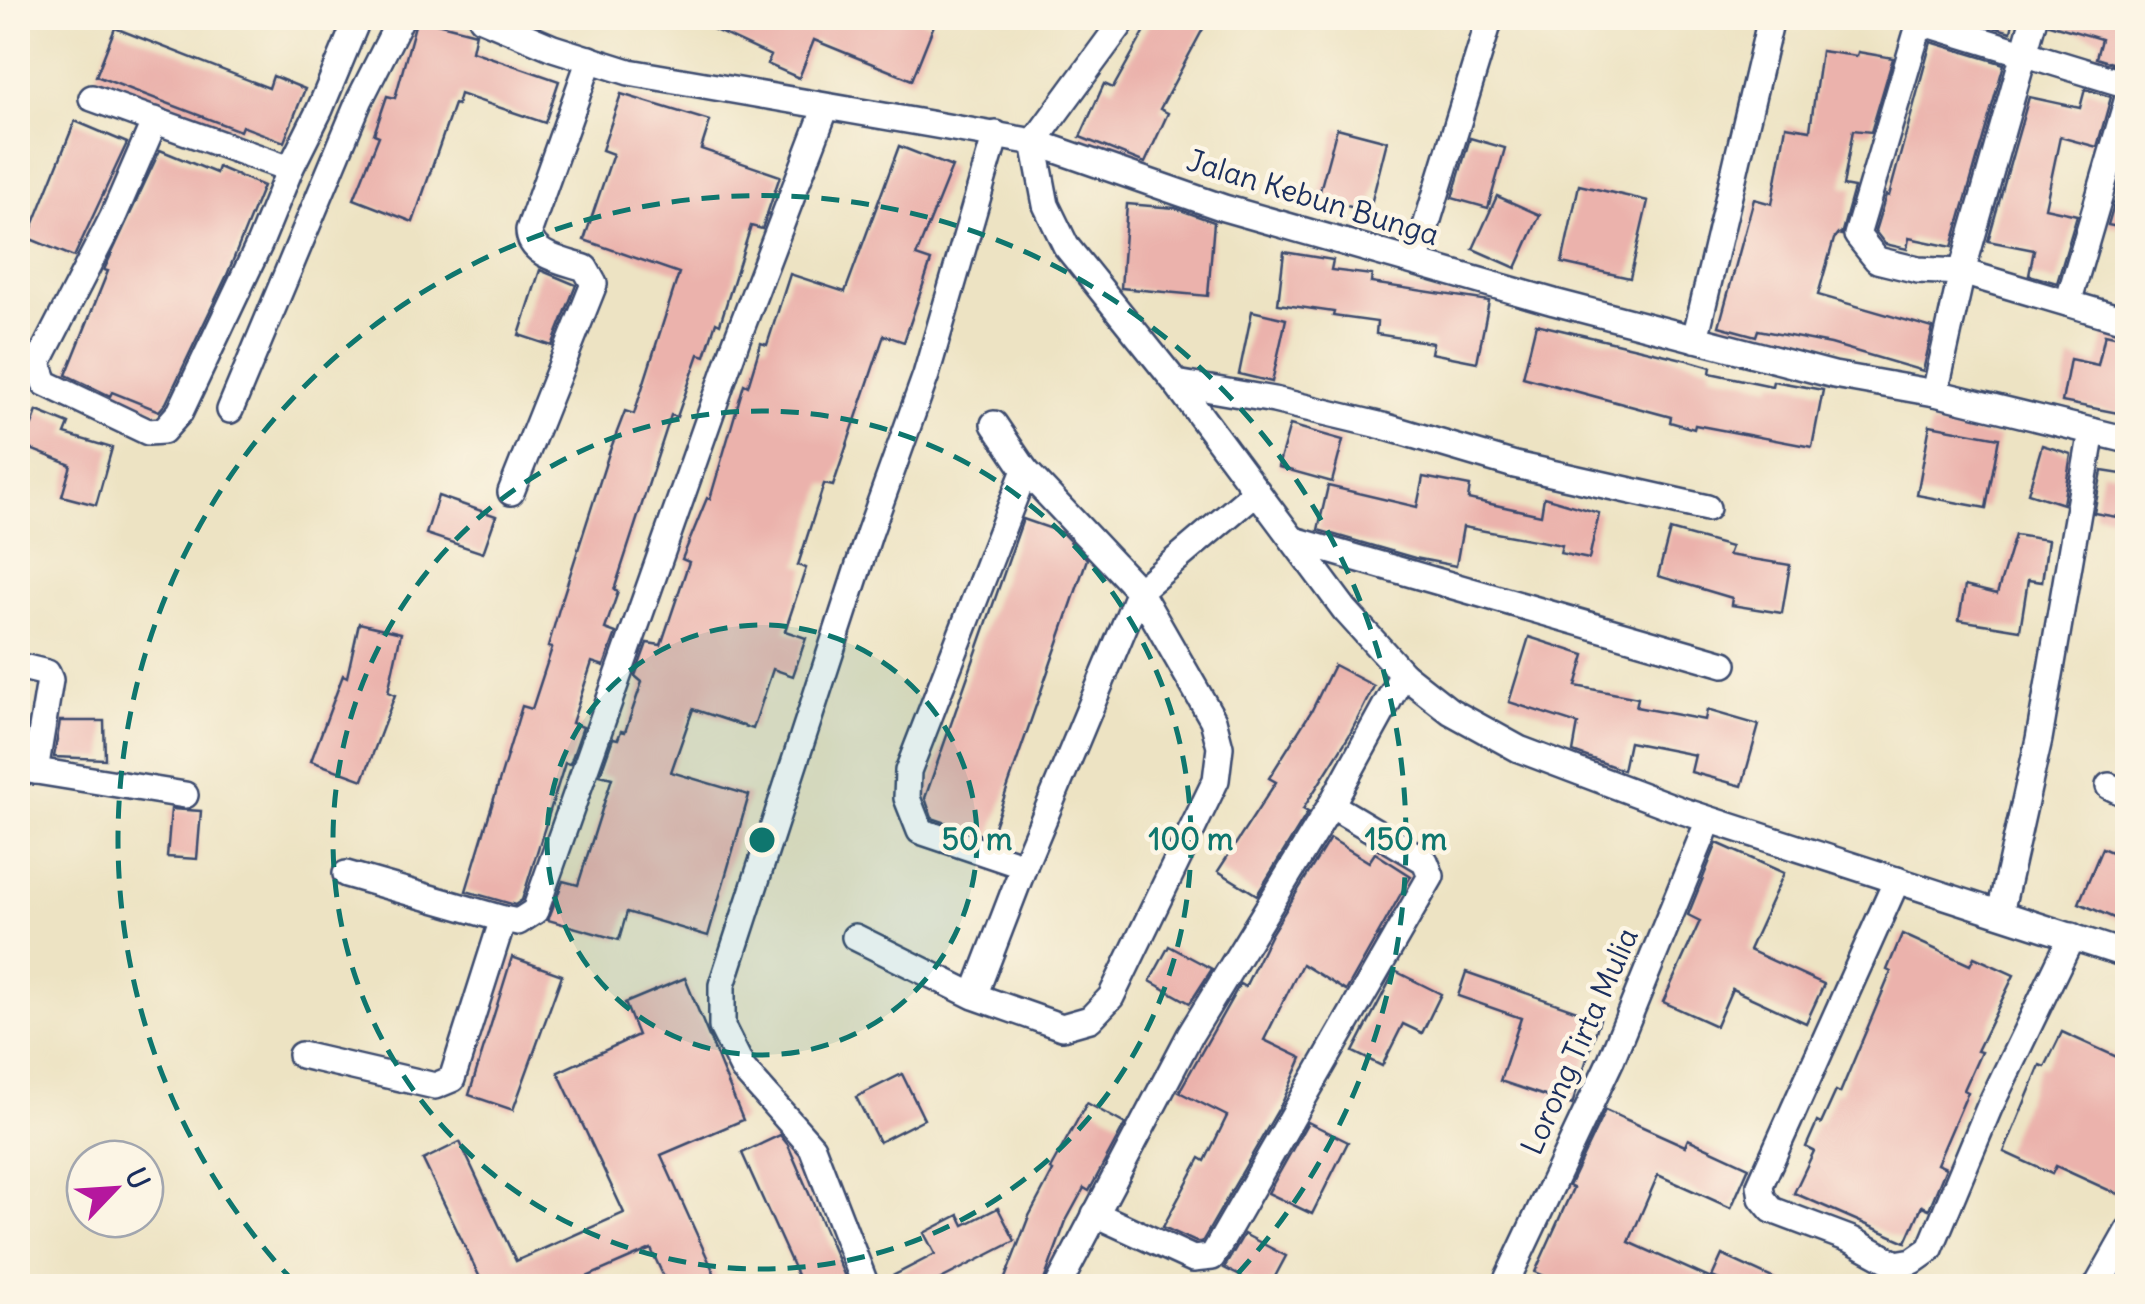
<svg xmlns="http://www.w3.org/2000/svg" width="2145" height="1304" font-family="Delius,sans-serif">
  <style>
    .building { fill: #ebb2ac }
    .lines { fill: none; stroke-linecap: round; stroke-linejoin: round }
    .street-casing { stroke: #3a4a6d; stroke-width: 30 }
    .street { stroke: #fff; stroke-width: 25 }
    .ring { fill: none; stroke: #0f766e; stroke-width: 5; stroke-dasharray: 18 12 }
    .labels { text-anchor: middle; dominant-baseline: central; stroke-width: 9; stroke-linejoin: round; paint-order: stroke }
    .street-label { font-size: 30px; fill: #1b2f5e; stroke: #fcf5e5 }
    .centre { fill: #0f766e; stroke: #fcf5e5; stroke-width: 5 }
    .ring-label { font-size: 30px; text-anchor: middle; font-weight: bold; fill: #0f766e; stroke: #fcf5e5; stroke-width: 9; stroke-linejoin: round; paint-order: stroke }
  </style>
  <rect width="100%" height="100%" fill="#fcf5e5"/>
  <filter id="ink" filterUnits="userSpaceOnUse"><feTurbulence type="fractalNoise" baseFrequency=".01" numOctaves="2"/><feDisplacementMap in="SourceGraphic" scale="20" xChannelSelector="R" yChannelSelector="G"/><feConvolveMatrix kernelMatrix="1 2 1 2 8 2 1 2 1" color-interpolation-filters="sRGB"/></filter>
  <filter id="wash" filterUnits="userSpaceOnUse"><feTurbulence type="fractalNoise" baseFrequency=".0048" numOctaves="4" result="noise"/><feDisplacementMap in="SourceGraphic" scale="40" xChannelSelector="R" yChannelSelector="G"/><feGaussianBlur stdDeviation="2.25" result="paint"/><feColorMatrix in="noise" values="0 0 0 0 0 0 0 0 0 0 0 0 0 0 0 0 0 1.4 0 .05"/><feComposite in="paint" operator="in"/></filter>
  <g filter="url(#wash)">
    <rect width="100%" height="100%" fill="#ede3c3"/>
    <g id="blocks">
      <g class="building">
        <path d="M417,18L476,33L472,51L559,81L545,123L460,94L457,105L454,104L413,222L354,199L379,136L374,134L387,96L395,98Z"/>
        <path d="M689,18H916L934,25L912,80L814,40L799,78L767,64L771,56Z"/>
        <path d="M1152,18H1187L1204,27L1160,109L1168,113L1145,163L1080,137L1104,84L1113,88Z"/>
        <path d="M1962,18H2014L2011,32Z"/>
        <path d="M2050,18H2115L2128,21V68L2096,58L2101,39L2049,24Z"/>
        <path d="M115,28L269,88L273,76L305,89L284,142L242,126L240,131L96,76Z"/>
        <path d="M1931,42L2004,64L1952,247L1909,238L1907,249L1885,244L1875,231L1886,195L1889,196Z"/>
        <path d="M1821,51L1857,56L1858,52L1893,58L1871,132L1853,130L1843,186L1854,188L1841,235L1838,234L1834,239L1818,295L1933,328L1923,371L1831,344L1758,330L1756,336L1719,326L1754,199L1772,204L1786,126L1810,130Z"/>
        <path d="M2085,89L2111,97L2097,147L2060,137L2045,208L2077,215L2057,283L2029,275L2034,250L1988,241L2029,97L2080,108Z"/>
        <path d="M621,94L710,121L701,149L780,176L762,229L751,226L720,324L716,322L705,356L699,354L677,417L671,415L614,590L618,592L605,629L616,633L604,666L592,662L572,723L583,727L570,764L565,763L522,900L515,905L466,891L522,706L532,709L552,648L548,647L559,609L609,453L625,411L634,414L679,273L584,240L613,154L602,150Z"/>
        <path d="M75,121L127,143L74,257L28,238Z"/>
        <path d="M1337,128L1387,141L1369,212L1318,198Z"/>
        <path d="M1470,138L1505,148L1488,208L1452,198Z"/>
        <path d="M899,146L952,167L916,256L931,261L904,342L884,335L833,486L824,484L798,565L806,568L785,631L806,638L793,676L773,669L753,729L693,709L671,772L749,795L708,936L627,912L619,940L548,920L563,881L578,885L612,778L600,775L613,738L618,739L621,731L625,732L642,682L635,676L647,643L661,645L689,562L682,559L707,498L710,499L744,384L748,386L761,343L767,345L790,274L845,292Z"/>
        <path d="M160,150L216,173L218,167L263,186L227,275L166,403L159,411L112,392L110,396L66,375L108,271L104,270Z"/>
        <path d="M1579,185L1648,201L1630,278L1562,263Z"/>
        <path d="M1497,196L1540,215L1516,268L1473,249Z"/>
        <path d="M2115,201L2128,203V229L2108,225Z"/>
        <path d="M1127,204L1175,208L1214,222L1208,296L1121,288Z"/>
        <path d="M1284,252L1333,260L1331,270L1372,275L1371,283L1489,301L1477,362L1431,353L1433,343L1376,334L1377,322L1333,316L1334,312L1278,304Z"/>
        <path d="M540,270L576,285L552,346L519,335Z"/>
        <path d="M1252,311L1286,319L1272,382L1239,374Z"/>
        <path d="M1536,324L1687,360L1711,367L1710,373L1772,386L1773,381L1823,390L1812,447L1695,425L1694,429L1670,422L1671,417L1523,377Z"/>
        <path d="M2105,334L2128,339V415L2062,402L2070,359L2098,365Z"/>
        <path d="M37,411L69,424L65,434L112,448L96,505L62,496L71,465L18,444V418L32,425Z"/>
        <path d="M1290,425L1343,440L1332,482L1278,467Z"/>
        <path d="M1930,425L1999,438L1986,508L1917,495Z"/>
        <path d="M2042,445L2071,454L2063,504L2028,493Z"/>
        <path d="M2102,471L2128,475V519L2094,513Z"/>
        <path d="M1423,477L1470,486L1468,499L1541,515L1544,497L1599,513L1589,559L1560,553L1562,545L1463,527L1456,566L1415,558L1318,530L1328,486L1417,507Z"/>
        <path d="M438,496L496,516L483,553L426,534Z"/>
        <path d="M1023,519L1061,532L1087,559L990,838L932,818L925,798Z"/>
        <path d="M1670,530L1731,547L1728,555L1790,565L1782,613L1731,605L1732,598L1658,576Z"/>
        <path d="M2015,535L2048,540L2042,582L2028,580L2020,630L1959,620L1965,586L1997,594Z"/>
        <path d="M359,623L401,633L388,692L395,695L363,780L311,761L343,675L347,677Z"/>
        <path d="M1529,637L1585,655L1576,686L1638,698L1636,707L1705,720L1707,710L1759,725L1742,786L1691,772L1695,755L1629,742L1623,770L1573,752L1578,724L1509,702Z"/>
        <path d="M1334,665L1374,686L1349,736L1303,809L1308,812L1257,895L1218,871L1276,782L1269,778L1312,710Z"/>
        <path d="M60,721H104L105,759L54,757Z"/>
        <path d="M171,809L201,811L197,859L167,857Z"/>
        <path d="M1330,838L1369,862L1375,853L1411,876L1346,991L1302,964L1264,1040L1302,1058L1283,1101L1202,1242H1196L1163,1227L1200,1158L1205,1161L1227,1116L1179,1092L1240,984L1245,987L1271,934Z"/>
        <path d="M1717,843L1784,873L1749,950L1824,984L1806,1023L1732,989L1716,1026L1663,1002L1700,921L1688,915Z"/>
        <path d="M2102,848L2128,859V924L2079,903Z"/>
        <path d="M1902,934L1970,965L1974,957L2014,975L1977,1051L1981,1052L1964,1090L1968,1092L1937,1164L1946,1168L1929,1209L1922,1206L1906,1242L1794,1193L1814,1151L1806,1147L1817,1122L1821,1124L1836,1091L1840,1093L1891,972L1887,970Z"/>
        <path d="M1169,946L1212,969L1190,1003L1150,981Z"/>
        <path d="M512,957L562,975L513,1110L469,1095Z"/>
        <path d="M1395,971L1441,994L1422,1033L1403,1024L1382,1066L1353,1052Z"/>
        <path d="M1466,972L1600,1019L1572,1105L1500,1081L1521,1018L1458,996Z"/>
        <path d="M685,978L743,1120L661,1155L720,1286H668L651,1249L566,1286H484L423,1160L460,1142L516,1261L624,1213L558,1072L638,1035L625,1003Z"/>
        <path d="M2062,1032L2128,1062V1199L2056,1166L2052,1174L2004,1152L2040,1065L2045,1067Z"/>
        <path d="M902,1074L924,1119L879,1142L856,1097Z"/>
        <path d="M1087,1103L1125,1124L1089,1191L1084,1188L1066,1221L1042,1286H1002L1029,1216L1053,1171L1050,1169Z"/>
        <path d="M1605,1110L1685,1146L1688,1139L1749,1167L1731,1208L1658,1175L1629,1242L1727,1286H1567L1535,1272L1573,1188L1569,1186Z"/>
        <path d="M1308,1122L1348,1142L1312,1214L1268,1193Z"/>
        <path d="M780,1135L788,1145L849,1286H802L742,1153Z"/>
        <path d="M998,1208L1015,1241L939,1280L942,1286H882L881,1282L935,1254L924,1233L959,1215L964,1225Z"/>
        <path d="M1244,1234L1286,1256L1270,1286H1260L1224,1268Z"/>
        <path d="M1722,1255L1790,1286H1733L1712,1277Z"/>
      </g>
    </g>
  </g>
  <g filter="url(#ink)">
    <use href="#blocks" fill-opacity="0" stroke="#3a4a6d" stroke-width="2.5"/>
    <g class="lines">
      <g class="street-casing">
        <g id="street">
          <path d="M482,18L553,48L629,72L1034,142L1224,208L1554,302L1834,375L1935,393L2128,440"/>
          <path d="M1125,18L1034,142L1046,205L1066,246L1176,383L1345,610L1403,674L1450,711L1519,749L1683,811L2128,955"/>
          <path d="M2128,85L1931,25L1918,29L1857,235L1877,260L1918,270L1962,272L2128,321"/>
          <path d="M92,98L290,169"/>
          <path d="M155,120L113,217L38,363L45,383L148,432L163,431L180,412L259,245L290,169L320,109L358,18"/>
          <path d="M1415,262L1490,18"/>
          <path d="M2068,303L2128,98"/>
          <path d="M1695,339L1771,18"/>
          <path d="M1176,383L1274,400L1383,426L1515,465L1707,508"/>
          <path d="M1935,393L1962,272L2034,18"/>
          <path d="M230,410L360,99L401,18"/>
          <path d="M994,424L1025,470"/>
          <path d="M511,492L594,284L585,268C564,261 529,256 529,230L590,59"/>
          <path d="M1294,540L1724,664"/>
          <path d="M18,666L47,673L50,680L35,771"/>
          <path d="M18,768L185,795"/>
          <path d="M2109,786L2128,795"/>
          <path d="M1024,866L920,831L907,798L908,771L1025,470L1139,591L1257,491"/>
          <path d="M346,874L503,919L518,922L535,911L736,342L826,107"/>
          <path d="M1897,880L1760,1185L1762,1198L1772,1210L1852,1240L1896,1264L1913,1261L1930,1249L1989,1108L2072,936"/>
          <path d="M2000,913L2039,739L2092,431"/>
          <path d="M855,937L974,996L1062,1027L1090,1019L1111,997L1216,780L1220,747L1213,720L1139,591L1024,866L974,996"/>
          <path d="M301,1055L435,1086L452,1079L503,919"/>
          <path d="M1095,1214L1193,1259L1212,1257L1431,876L1425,861L1331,805"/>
          <path d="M866,1286L812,1147L743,1069L722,1027V985L869,534L926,375L996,134"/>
          <path d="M1058,1286L1190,1035L1331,805L1403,674"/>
          <path d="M1504,1286L1611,1060L1709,820"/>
          <path d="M2097,1286L2128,1231"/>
        </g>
      </g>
      <use href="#street" class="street"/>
    </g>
  </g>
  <circle cx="762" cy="840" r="215" fill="#0f766e" fill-opacity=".12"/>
  <g class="ring">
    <circle cx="762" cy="840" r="215"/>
    <circle cx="762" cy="840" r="429"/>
    <path d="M295 1283A644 644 0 1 1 1229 1283"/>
  </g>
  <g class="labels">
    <g class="street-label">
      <text transform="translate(1313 197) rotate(17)">Jalan Kebun Bunga</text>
      <text transform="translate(1579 1041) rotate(-66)">Lorong Tirta Mulia</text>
    </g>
  </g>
  <circle cx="762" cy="840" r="15" class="centre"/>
  <g class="ring-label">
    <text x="977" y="850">50 m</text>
    <text x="1191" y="850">100 m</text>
    <text x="1406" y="850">150 m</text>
  </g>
  <rect width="2145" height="1304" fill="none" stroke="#fcf5e5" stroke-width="60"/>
  <g transform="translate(115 1189) rotate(65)"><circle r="48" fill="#fcf5e5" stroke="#a2a6af" stroke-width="2.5"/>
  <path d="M0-8L18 38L0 25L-18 38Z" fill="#b5179e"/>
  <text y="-15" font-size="28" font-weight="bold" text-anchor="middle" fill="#1b2f5e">U</text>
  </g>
</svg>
